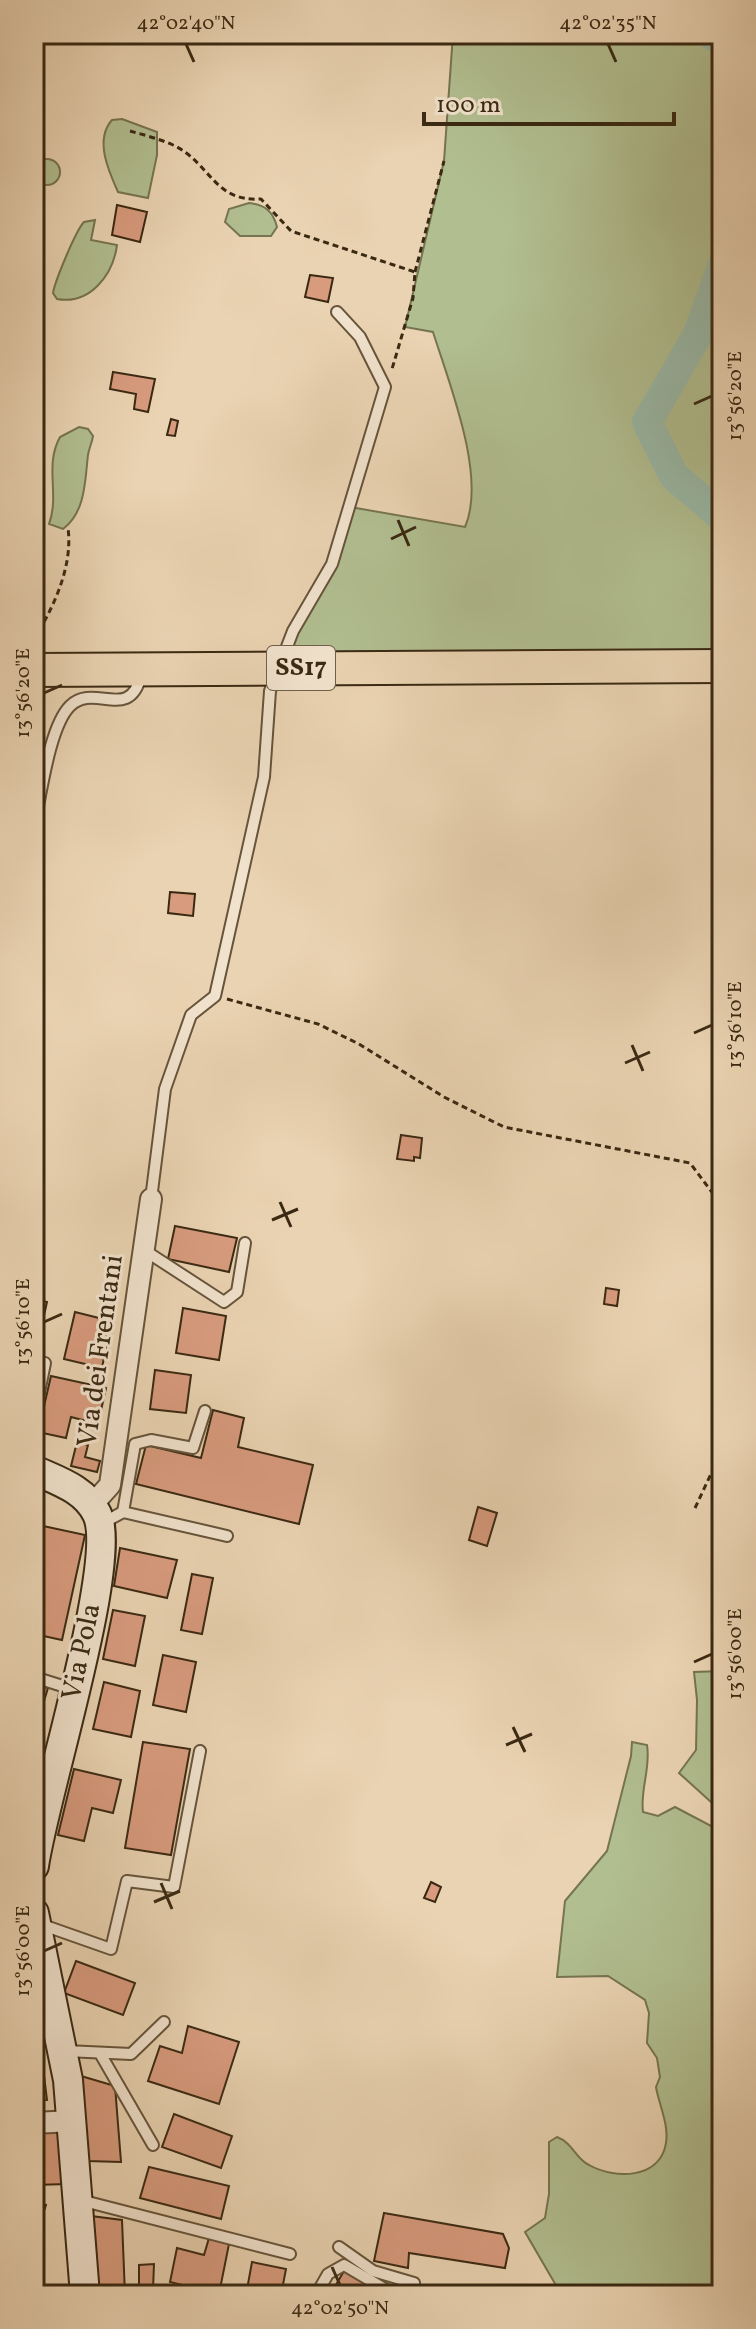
<svg xmlns="http://www.w3.org/2000/svg" width="756" height="2329" font-family="Vollkorn,serif">
  <style>
    .green { fill: #b1be90; stroke: #767451; stroke-width: 2 }
    .lines { fill: none; stroke-linecap: round; stroke-linejoin: round }
    .river { stroke: #99b9a7; stroke-width: 30 }
    .building { fill: #d89b7e; stroke: #3a2912; stroke-width: 2 }
    .lane-casing { stroke: #66543a; stroke-width: 14 }
    .street-casing { stroke: #66543a; stroke-width: 24 }
    .secondary-casing { stroke: #3a2912; stroke-width: 32 }
    .primary-casing { stroke: #3a2912; stroke-width: 36 }
    .path { stroke: #3a2912; stroke-width: 3; stroke-dasharray: 6 4; stroke-linecap: butt }
    .lane { stroke: #f1e2cd; stroke-width: 10 }
    .street { stroke: #f1e2cd; stroke-width: 20 }
    .secondary { stroke: #f1e2cd; stroke-width: 28 }
    .primary { stroke: #ead3b2; stroke-width: 32 }
    .ticks { fill: none; stroke: #3a2912; stroke-width: 3 }
    .labels { text-anchor: middle; dominant-baseline: central; stroke-width: 6; stroke-linejoin: round; paint-order: stroke }
    .shield { fill: #f1e2cd; stroke: #71604a; stroke-width: 2 }
    .shield-label { font-size: 26px; font-weight: bold; fill: #3a2912 }
    .street-label { font-size: 28px; fill: #3a2912; stroke: #f1e2cd }
    .neatline { fill: none; stroke: #3a2912; stroke-width: 3 }
    .ticks-label { font-size: 20px; text-anchor: middle; fill: #3a2912 }
  </style>
  <rect width="100%" height="100%" fill="#ead3b2"/>
  <filter id="stains"><feTurbulence type="fractalNoise" baseFrequency=".0025" numOctaves="4"/><feColorMatrix values="0 0 0 0 .2 0 0 0 0 .09 0 0 0 0 .02 0 0 0 .5 -.17"/></filter>
  <radialGradient id="worn" r=".72"><stop offset=".6" stop-color="#630" stop-opacity="0"/><stop offset="1" stop-color="#630" stop-opacity=".3"/></radialGradient>
  <g class="green">
    <path d="M453,34H722V655L284,656L332,564L350,507L465,527C487,477 449,383 433,332L405,327L444,161Z"/>
    <path d="M122,119L157,132V155L148,198L118,192C109,172 94,140 112,120Z"/>
    <circle cx="47" cy="172" r="13"/>
    <path d="M249,203C265,205 273,211 277,227L271,236H240L225,222L229,209Z"/>
    <path d="M95,220L91,240L117,245C113,275 90,305 57,299L53,293C55,281 76,230 84,222Z"/>
    <path d="M79,427L88,429L93,436C92,443 89,448 88,455C85,479 86,512 63,529L49,524C60,494 44,466 60,437Z"/>
    <path d="M722,1671V1812L679,1773L696,1750L697,1700L694,1672Z"/>
    <path d="M632,1742L647,1745C651,1768 640,1789 643,1812L658,1816L675,1807L711,1826H722V2295L561,2294L525,2232L545,2218L549,2194V2142L557,2137C573,2143 575,2158 589,2165C614,2179 660,2180 666,2143C669,2124 659,2105 656,2087L660,2077L657,2058L647,2043L649,2013L645,2000L608,1976L557,1977L565,1901L607,1851L631,1756Z"/>
  </g>
  <g class="lines">
    <g class="river">
      <path d="M710,34L722,41"/>
      <path d="M722,267L698,334L647,422L674,476L722,517"/>
    </g>
  </g>
  <g class="building">
    <path d="M117,205L147,212L140,242L112,235Z"/>
    <path d="M310,275L333,278L328,302L305,297Z"/>
    <path d="M113,372L155,379L148,412L134,409L136,394L110,389Z"/>
    <path d="M171,419L178,421L175,436L167,435Z"/>
    <path d="M170,892L195,894L193,916L168,913Z"/>
    <path d="M401,1135L422,1138L420,1158L414,1157V1161L397,1159Z"/>
    <path d="M175,1226L237,1238L229,1272L168,1259Z"/>
    <path d="M606,1288L619,1290L617,1306L604,1304Z"/>
    <path d="M34,1299L47,1302L37,1347H34Z"/>
    <path d="M183,1308L226,1316L219,1360L176,1353Z"/>
    <path d="M75,1312L111,1321L102,1368L64,1359Z"/>
    <path d="M155,1370L191,1375L186,1413L150,1409Z"/>
    <path d="M51,1376L106,1388L98,1424L71,1417L66,1438L38,1432Z"/>
    <path d="M213,1410L244,1418L238,1447L313,1465L299,1524L136,1484L146,1445L201,1458Z"/>
    <path d="M77,1442L88,1445L85,1457L100,1461L97,1472L71,1466Z"/>
    <path d="M478,1507L497,1513L487,1546L469,1540Z"/>
    <path d="M34,1524L85,1535L62,1640L34,1634Z"/>
    <path d="M120,1548L177,1560L167,1598L114,1586Z"/>
    <path d="M192,1574L213,1578L202,1634L181,1630Z"/>
    <path d="M113,1610L145,1616L135,1666L103,1659Z"/>
    <path d="M163,1655L196,1662L186,1712L153,1705Z"/>
    <path d="M104,1682L140,1691L131,1737L93,1729Z"/>
    <path d="M34,1684L48,1688L34,1734Z"/>
    <path d="M143,1742L190,1749L171,1855L125,1848Z"/>
    <path d="M74,1769L121,1780L113,1813L92,1808L84,1841L58,1835Z"/>
    <path d="M431,1882L441,1887L435,1902L424,1898Z"/>
    <path d="M76,1961L135,1983L123,2015L64,1993Z"/>
    <path d="M36,2011L47,2100L34,2102V2012Z"/>
    <path d="M188,2026L239,2042L219,2104L148,2081L160,2046L182,2053Z"/>
    <path d="M81,2076L115,2086L121,2162L87,2161Z"/>
    <path d="M174,2114L232,2136L221,2168L162,2147Z"/>
    <path d="M65,2132L67,2184L34,2185V2133Z"/>
    <path d="M149,2167L229,2186L221,2219L140,2198Z"/>
    <path d="M34,2201L46,2205L36,2235L34,2234Z"/>
    <path d="M384,2213L503,2234L509,2248L505,2268L409,2253L408,2268L374,2261Z"/>
    <path d="M91,2216L122,2220L125,2295H97Z"/>
    <path d="M209,2238L229,2244L219,2294L170,2282L177,2248L204,2255Z"/>
    <path d="M252,2262L286,2269L281,2295H246Z"/>
    <path d="M154,2264L153,2290H139V2265Z"/>
    <path d="M344,2271L385,2295H330Z"/>
    <path d="M430,2285L465,2291L464,2295H428Z"/>
  </g>
  <g class="lines">
    <g class="lane-casing">
      <g id="lane">
        <path d="M34,826C41,796 49,727 70,706C94,682 130,723 141,675"/>
        <path d="M151,1199L165,1089L191,1015L215,996L264,777L270,691L293,631L332,564L385,387L360,337L337,312"/>
        <path d="M144,1250L224,1302L237,1292L245,1243"/>
        <path d="M34,1417L45,1363"/>
        <path d="M123,1512L135,1444L151,1440L193,1448L205,1411"/>
        <path d="M103,1523L123,1512L227,1536"/>
        <path d="M34,1677L72,1689"/>
        <path d="M34,1775L52,1781"/>
        <path d="M40,1924L111,1949L127,1881L174,1887L200,1751"/>
        <path d="M66,2051L131,2054L164,2022"/>
        <path d="M101,2055L153,2145"/>
        <path d="M80,2200L290,2254"/>
        <path d="M339,2247L373,2271L414,2283L412,2295"/>
        <path d="M316,2295L328,2274L344,2265L395,2295"/>
      </g>
    </g>
    <g class="street-casing">
      <g id="street">
        <path d="M92,1505L110,1485L151,1199"/>
        <path d="M34,2123L72,2121"/>
      </g>
    </g>
    <g class="secondary-casing">
      <g id="secondary">
        <path d="M34,1470C58,1481 85,1489 97,1514C119,1562 43,1799 34,1866"/>
        <path d="M34,1913L68,2080L85,2295"/>
      </g>
    </g>
    <g class="primary-casing">
      <path id="primary" d="M34,670L722,666"/>
    </g>
    <g class="path">
      <path d="M130,131C144,135 160,139 173,145C211,163 213,202 261,199L291,231L415,272L413,298L392,369"/>
      <path d="M415,272L444,161"/>
      <path d="M34,639C54,607 73,566 68,528"/>
      <path d="M227,999L318,1024L359,1044L444,1097L504,1127L690,1163L714,1195L722,1239"/>
      <path d="M695,1508L718,1459L722,1346"/>
    </g>
    <use href="#lane" class="lane"/>
    <use href="#street" class="street"/>
    <use href="#secondary" class="secondary"/>
    <use href="#primary" class="primary"/>
  </g>
  <path class="ticks" d="M186,44L194,62M608,44L616,62M694,404L712,396M398,520L409,546M391,539L416,527M44,693L62,685M694,1033L712,1025M632,1045L643,1071M625,1063L650,1052M280,1202L291,1227M272,1220L298,1209M44,1322L62,1314M694,1662L712,1654M513,1727L525,1752M506,1745L532,1734M161,1883L172,1909M154,1902L180,1891M44,1951L62,1943M332,2267L340,2285"/>
  <g class="labels">
    <rect class="shield" x="267" y="646" width="68" height="44" rx="6"/>
    <g class="shield-label">
      <text x="301" y="668">SS17</text>
    </g>
    <g class="street-label">
      <text transform="translate(101 1351) rotate(-82)">Via dei Frentani</text>
      <text transform="translate(82 1652) rotate(-78)">Via Pola</text>
    </g>
  </g>
  <rect width="756" height="2329" fill="none" stroke="#ead3b2" stroke-width="88"/>
  <path d="M424 112v12h250v-12" fill="none" stroke="#3a2912" stroke-width="4"/>
  <text x="436" y="112" font-size="24" fill="#3a2912" stroke="#f1e2cd" stroke-width="6" paint-order="stroke">100 m</text>
  <rect x="44" y="44" width="668" height="2241" class="neatline"/>
  <g class="ticks-label">
    <text x="186" y="29">42°02'40"N</text>
    <text x="608" y="29">42°02'35"N</text>
    <text transform="translate(734 396) rotate(-90)" y="7">13°56'20"E</text>
    <text transform="translate(22 693) rotate(-90)" y="7">13°56'20"E</text>
    <text transform="translate(734 1025) rotate(-90)" y="7">13°56'10"E</text>
    <text transform="translate(22 1322) rotate(-90)" y="7">13°56'10"E</text>
    <text transform="translate(734 1654) rotate(-90)" y="7">13°56'00"E</text>
    <text transform="translate(22 1951) rotate(-90)" y="7">13°56'00"E</text>
    <text x="340" y="2314">42°02'50"N</text>
  </g>
  <rect width="100%" height="100%" filter="url(#stains)"/>
  <rect width="100%" height="100%" fill="url(#worn)"/>
</svg>
